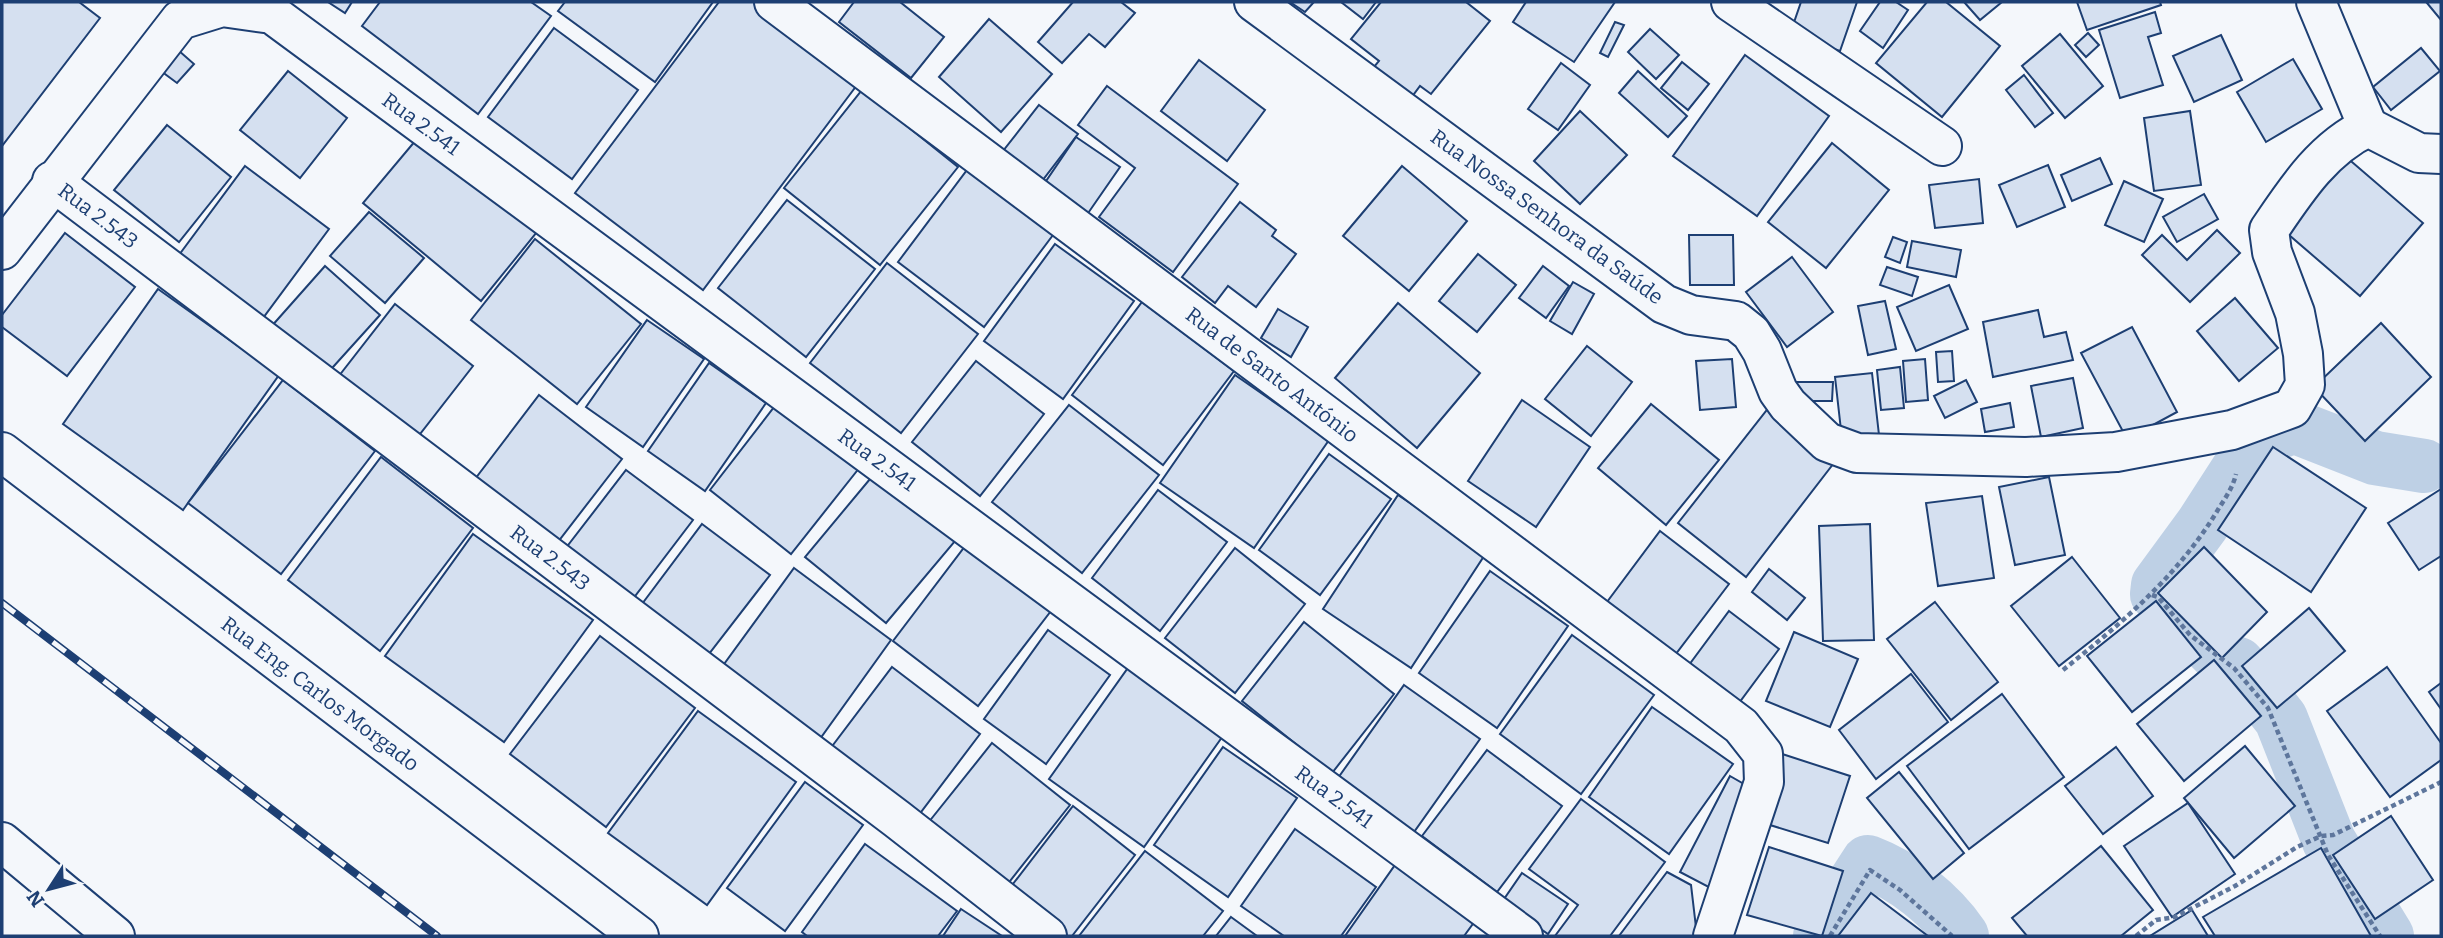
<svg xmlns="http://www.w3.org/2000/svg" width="2443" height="938" font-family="Bitter,serif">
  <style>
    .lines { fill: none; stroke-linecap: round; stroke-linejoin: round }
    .canal { stroke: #bed0e5; stroke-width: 54 }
    .building { fill: #d5e0f0; stroke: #1d3f73; stroke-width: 2 }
    .street-casing { stroke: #1d3f73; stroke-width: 42 }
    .secondary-casing { stroke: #1d3f73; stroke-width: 42 }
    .path { stroke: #5e769c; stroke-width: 4.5; stroke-dasharray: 5 3.5; stroke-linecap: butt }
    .street { stroke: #f4f7fb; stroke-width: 38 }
    .secondary { stroke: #f4f7fb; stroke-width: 38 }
    .rail-casing { stroke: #1d3f73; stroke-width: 8 }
    .rail { stroke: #f4f7fb; stroke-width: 5; stroke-dasharray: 16; stroke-linecap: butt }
    .labels { text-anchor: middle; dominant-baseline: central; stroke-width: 5; stroke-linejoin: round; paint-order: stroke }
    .street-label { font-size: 21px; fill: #1d3f73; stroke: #f4f7fb }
  </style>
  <rect width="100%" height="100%" fill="#f4f7fb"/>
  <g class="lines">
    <g class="canal">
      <path d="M1820,936L1868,862C1905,876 1940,904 1962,936"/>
      <path d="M2387,936L2329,841L2281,719L2238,664L2221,658L2157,594L2158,585L2202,525L2255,443L2293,426L2375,458L2424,466"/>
    </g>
  </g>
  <g class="building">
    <path d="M2,2H79L100,18L2,146Z"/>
    <path d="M328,2H352L345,13Z"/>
    <path d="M380,2H531L551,16L478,114L362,26Z"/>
    <path d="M565,2H713L655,82L558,11Z"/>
    <path d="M719,2H755L860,81L703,290L575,193Z"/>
    <path d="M854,2H900L944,37L911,78L839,22Z"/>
    <path d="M1073,2H1121L1135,13L1105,47L1089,34L1062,63L1038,42Z"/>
    <path d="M1290,2H1314L1305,12Z"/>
    <path d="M1341,2H1376L1363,19Z"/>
    <path d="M1381,2H1466L1490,21L1431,94L1420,86L1411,98L1373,68L1379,61L1351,39Z"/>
    <path d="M1526,2H1615L1574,62L1513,22Z"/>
    <path d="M1801,2H1857L1840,51L1790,34Z"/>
    <path d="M1880,2H1896L1908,10L1883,48L1860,31Z"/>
    <path d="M1927,2H1946L2000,46L1942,117L1876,63Z"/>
    <path d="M1964,2H2002L1980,20Z"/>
    <path d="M2077,2H2160L2161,5L2087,30Z"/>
    <path d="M2429,2H2441V20L2427,3Z"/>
    <path d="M2155,12L2161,33L2148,37L2163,85L2120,98L2099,30Z"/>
    <path d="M989,19L1052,74L1001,132L939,77Z"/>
    <path d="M1615,22L1624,25L1608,57L1600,53Z"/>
    <path d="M554,28L638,90L572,179L488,117Z"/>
    <path d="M1650,29L1679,55L1656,79L1628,52Z"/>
    <path d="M2088,33L2099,45L2086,57L2075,45Z"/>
    <path d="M2060,34L2103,86L2065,118L2022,66Z"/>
    <path d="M2221,35L2242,80L2194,102L2173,56Z"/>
    <path d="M2421,48L2440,71L2391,110L2373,87Z"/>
    <path d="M178,50L194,64L177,83L161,71Z"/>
    <path d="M1745,55L1829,116L1757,216L1673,156Z"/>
    <path d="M2293,59L2322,109L2266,142L2237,92Z"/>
    <path d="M1199,60L1265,110L1227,161L1161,111Z"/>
    <path d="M1682,62L1709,84L1688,110L1661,88Z"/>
    <path d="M1561,63L1590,85L1558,130L1528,109Z"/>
    <path d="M288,71L347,118L300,178L240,130Z"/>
    <path d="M1638,71L1687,116L1668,137L1619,93Z"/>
    <path d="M2024,75L2053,113L2035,127L2006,90Z"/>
    <path d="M1107,86L1238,184L1173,272L1099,217L1135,168L1078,125Z"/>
    <path d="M862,90L958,167L880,265L784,188Z"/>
    <path d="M1039,105L1078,134L1042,181L1003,151Z"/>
    <path d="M1580,111L1627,155L1580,204L1534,161Z"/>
    <path d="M2190,111L2201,185L2154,191L2144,118Z"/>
    <path d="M167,125L231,177L179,242L114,190Z"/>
    <path d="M421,134L537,232L481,301L363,203Z"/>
    <path d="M1076,137L1120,167L1084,219L1040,190Z"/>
    <path d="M1832,143L1889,190L1826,268L1768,222Z"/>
    <path d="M2345,156L2423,223L2360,296L2282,229Z"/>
    <path d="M2100,158L2112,184L2072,201L2061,175Z"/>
    <path d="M2048,165L2065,207L2017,227L1999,185Z"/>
    <path d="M245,166L329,229L263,318L179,255Z"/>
    <path d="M1402,166L1467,221L1409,291L1343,236Z"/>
    <path d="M967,170L1053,235L984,327L898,262Z"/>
    <path d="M1979,179L1983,223L1935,228L1929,185Z"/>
    <path d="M2124,181L2163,199L2144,242L2105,225Z"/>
    <path d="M2204,194L2218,219L2177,242L2163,217Z"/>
    <path d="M787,200L875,269L806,357L718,288Z"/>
    <path d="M1240,202L1276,230L1272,236L1296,254L1256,307L1228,286L1215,303L1182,277Z"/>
    <path d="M369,212L424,258L385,303L330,256Z"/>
    <path d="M2217,230L2240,253L2190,302L2142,255L2162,235L2187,260Z"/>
    <path d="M65,233L135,287L67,376L2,327V315Z"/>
    <path d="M1689,235H1733L1734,285H1690Z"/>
    <path d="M1893,237L1907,242L1900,263L1885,257Z"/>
    <path d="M535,239L641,324L577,404L471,320Z"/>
    <path d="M1912,241L1961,250L1956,277L1907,267Z"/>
    <path d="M1055,244L1134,301L1063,399L984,341Z"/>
    <path d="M1478,254L1516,285L1477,332L1439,301Z"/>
    <path d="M1792,257L1833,312L1787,347L1746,292Z"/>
    <path d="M887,263L978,334L901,433L810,363Z"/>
    <path d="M325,266L380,315L324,377L270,328Z"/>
    <path d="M1543,266L1569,286L1546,318L1519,298Z"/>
    <path d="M1887,267L1918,277L1912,296L1880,285Z"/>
    <path d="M1573,282L1594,294L1572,334L1550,321Z"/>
    <path d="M1949,285L1968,329L1916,351L1897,307Z"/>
    <path d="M158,289L279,375L183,510L63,424Z"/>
    <path d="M2235,298L2278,348L2239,381L2197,331Z"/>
    <path d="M1885,301L1896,349L1868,355L1858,306Z"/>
    <path d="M1142,302L1234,371L1163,465L1072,395Z"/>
    <path d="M1398,303L1480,373L1417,448L1335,378Z"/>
    <path d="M395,304L473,366L413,443L335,381Z"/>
    <path d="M1278,309L1308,327L1291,357L1261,338Z"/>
    <path d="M2038,310L2044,337L2066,332L2073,360L1993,377L1983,322Z"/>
    <path d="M647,320L704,359L643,447L586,407Z"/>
    <path d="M2381,323L2431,377L2365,441L2314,387Z"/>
    <path d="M2132,327L2177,412L2127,439L2081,353Z"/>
    <path d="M1587,346L1632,382L1591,436L1545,399Z"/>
    <path d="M1952,351L1954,381L1938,382L1936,352Z"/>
    <path d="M1732,359L1736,407L1700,410L1696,361Z"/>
    <path d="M1925,359L1928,400L1906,402L1903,361Z"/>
    <path d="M976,361L1044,414L980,496L912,442Z"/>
    <path d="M709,363L766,403L705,491L648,451Z"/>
    <path d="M1900,367L1904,408L1881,410L1877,370Z"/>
    <path d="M1872,373L1879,435L1842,439L1835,377Z"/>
    <path d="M1235,375L1329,440L1254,548L1160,483Z"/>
    <path d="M2073,378L2083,428L2041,437L2031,386Z"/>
    <path d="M283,380L375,451L281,574L188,503Z"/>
    <path d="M1966,380L1977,402L1945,418L1934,396Z"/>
    <path d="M1795,382H1833L1832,401H1796Z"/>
    <path d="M539,395L622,459L554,547L472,483Z"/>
    <path d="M1522,400L1590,447L1536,527L1468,481Z"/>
    <path d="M778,402L860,467L791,554L710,490Z"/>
    <path d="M2010,403L2014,427L1985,432L1981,409Z"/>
    <path d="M1651,404L1719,460L1666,525L1598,468Z"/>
    <path d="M1069,405L1159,475L1082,573L992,502Z"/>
    <path d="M1770,406L1837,459L1746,577L1678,523Z"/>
    <path d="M2273,447L2366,508L2311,592L2218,530Z"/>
    <path d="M1329,454L1391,499L1320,595L1259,550Z"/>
    <path d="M381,457L473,528L380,651L288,580Z"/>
    <path d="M880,467L961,534L886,623L805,557Z"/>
    <path d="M626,470L693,520L629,604L562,553Z"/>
    <path d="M2049,477L2065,555L2015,565L1999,487Z"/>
    <path d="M2441,489V556L2419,570L2388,523Z"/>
    <path d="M1158,490L1227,542L1160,631L1092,578Z"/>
    <path d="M1398,495L1486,553L1411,668L1323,609Z"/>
    <path d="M1982,496L1994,578L1938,586L1926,503Z"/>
    <path d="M702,524L770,575L705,659L639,608Z"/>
    <path d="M1870,524L1874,640L1823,641L1819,526Z"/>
    <path d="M1660,531L1729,584L1672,659L1604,606Z"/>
    <path d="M473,534L593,620L504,742L385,656Z"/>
    <path d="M969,541L1054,607L978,706L893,641Z"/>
    <path d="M2204,547L2267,612L2222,658L2158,593Z"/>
    <path d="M1235,548L1305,604L1235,693L1165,638Z"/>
    <path d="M2072,557L2120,618L2059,666L2011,606Z"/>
    <path d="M794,568L891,640L817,743L719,671Z"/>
    <path d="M1769,569L1805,598L1787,620L1752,592Z"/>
    <path d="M1490,571L1568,626L1497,728L1419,673Z"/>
    <path d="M2156,601L2201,657L2132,712L2087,656Z"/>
    <path d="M1935,602L1998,682L1951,720L1887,639Z"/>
    <path d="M2309,608L2345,651L2277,708L2242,666Z"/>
    <path d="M1729,611L1779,649L1736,707L1686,669Z"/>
    <path d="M1304,622L1394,694L1332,773L1242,701Z"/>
    <path d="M1048,630L1110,675L1046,764L984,719Z"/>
    <path d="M1794,632L1858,659L1830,727L1766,701Z"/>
    <path d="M1572,635L1654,695L1581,794L1500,734Z"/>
    <path d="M600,636L695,708L606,827L510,754Z"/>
    <path d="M2214,660L2261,716L2184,781L2137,724Z"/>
    <path d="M1130,665L1225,733L1144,847L1049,779Z"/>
    <path d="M892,667L980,734L918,816L830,749Z"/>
    <path d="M2387,667L2441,743V760L2390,797L2327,711Z"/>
    <path d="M1911,674L1948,722L1876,779L1839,730Z"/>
    <path d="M2441,683V709L2429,692Z"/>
    <path d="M1404,685L1480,739L1414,832L1338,778Z"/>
    <path d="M2002,694L2064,777L1969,849L1907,766Z"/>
    <path d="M1652,707L1733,764L1669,854L1589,797Z"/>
    <path d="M698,711L796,782L707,905L608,833Z"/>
    <path d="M992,743L1070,805L1006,886L928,823Z"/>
    <path d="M2245,746L2295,806L2234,858L2184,798Z"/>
    <path d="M1223,747L1297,798L1228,897L1154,845Z"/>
    <path d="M2116,747L2153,796L2103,834L2065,786Z"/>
    <path d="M1487,750L1562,806L1497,892L1422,836Z"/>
    <path d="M1776,752L1850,776L1828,843L1754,820Z"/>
    <path d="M1899,772L1964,853L1933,879L1867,798Z"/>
    <path d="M1730,776L1749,787L1726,834L1745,844L1720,893L1680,872Z"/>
    <path d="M805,782L863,825L785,931L727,888Z"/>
    <path d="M1581,799L1665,862L1610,936H1555L1578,905L1529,869Z"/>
    <path d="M2188,803L2235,874L2172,917L2124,846Z"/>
    <path d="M1073,806L1135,855L1072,936H1062L1006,893Z"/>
    <path d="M2391,816L2433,880L2375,919L2333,855Z"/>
    <path d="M1295,829L1376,887L1341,936H1284L1241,906Z"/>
    <path d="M865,844L957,911L938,936H807L802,932Z"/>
    <path d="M2101,846L2153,910L2121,936H2027L2012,918Z"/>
    <path d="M1769,847L1843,871L1822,936L1747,915Z"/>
    <path d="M2321,848L2371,936H2215L2203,917Z"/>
    <path d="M1145,851L1223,911L1203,936H1079Z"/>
    <path d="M1395,865L1475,921L1464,936H1345Z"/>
    <path d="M1667,872L1691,885L1697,936H1619Z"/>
    <path d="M1522,873L1568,904L1548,934L1502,902Z"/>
    <path d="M1871,893L1928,936H1838Z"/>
    <path d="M961,909L1002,936H943Z"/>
    <path d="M2192,910L2208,936H2150Z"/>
    <path d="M1231,917L1257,936H1216Z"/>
  </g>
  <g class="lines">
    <g class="street-casing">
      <g id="street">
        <path d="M774,2L1741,726L1763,754L1764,782L1713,936"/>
        <path d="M1254,2L1664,304L1691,315L1736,321L1751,333L1762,351L1778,391L1788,405L1827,442L1857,453L2026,457L2116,452L2232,430L2292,408L2305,385L2303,354L2295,313L2272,252L2269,230C2296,190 2323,148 2368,127L2419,153L2441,154"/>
        <path d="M1731,2L1942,146"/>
        <path d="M2316,2L2368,127"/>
        <path d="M52,181L897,819L1047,936"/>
        <path d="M2,250L180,20L222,7L272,14L1523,936"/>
      </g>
    </g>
    <g class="secondary-casing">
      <g id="secondary">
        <path d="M2,452L639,936"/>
        <path d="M2,842L115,936"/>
      </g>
    </g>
    <g class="path">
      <path d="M2152,595L2158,597L2190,635L2234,668L2268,708L2328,855L2380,936"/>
      <path d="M2063,670C2122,623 2180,574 2219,508C2226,497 2233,487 2236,474"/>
      <path d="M1830,936L1870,870L1900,890L1952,936"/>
      <path d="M2136,936L2156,920L2175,917L2235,886L2297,847L2321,836L2333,835L2441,782"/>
    </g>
    <use href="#street" class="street"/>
    <use href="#secondary" class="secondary"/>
    <g class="rail-casing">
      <path id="rail" d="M2,603L437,936"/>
    </g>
    <use href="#rail" class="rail"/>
  </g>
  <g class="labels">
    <g class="street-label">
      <text transform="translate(421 124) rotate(36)">Rua 2.541</text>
      <text transform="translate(98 216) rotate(37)">Rua 2.543</text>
      <text transform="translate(1547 217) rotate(36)">Rua Nossa Senhora da Saúde</text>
      <text transform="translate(1272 375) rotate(37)">Rua de Santo António</text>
      <text transform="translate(877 460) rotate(36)">Rua 2.541</text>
      <text transform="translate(550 558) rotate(37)">Rua 2.543</text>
      <text transform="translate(320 694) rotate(37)">Rua Eng. Carlos Morgado</text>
      <text transform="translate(1334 797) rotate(36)">Rua 2.541</text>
    </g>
  </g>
  <rect width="2443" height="938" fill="none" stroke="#1d3f73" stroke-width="7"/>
  <g transform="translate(49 889) rotate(234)" stroke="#f4f7fb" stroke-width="5" paint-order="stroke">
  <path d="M0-5L12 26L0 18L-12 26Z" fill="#1d3f73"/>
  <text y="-10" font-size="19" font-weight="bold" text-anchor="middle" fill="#1d3f73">N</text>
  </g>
</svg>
